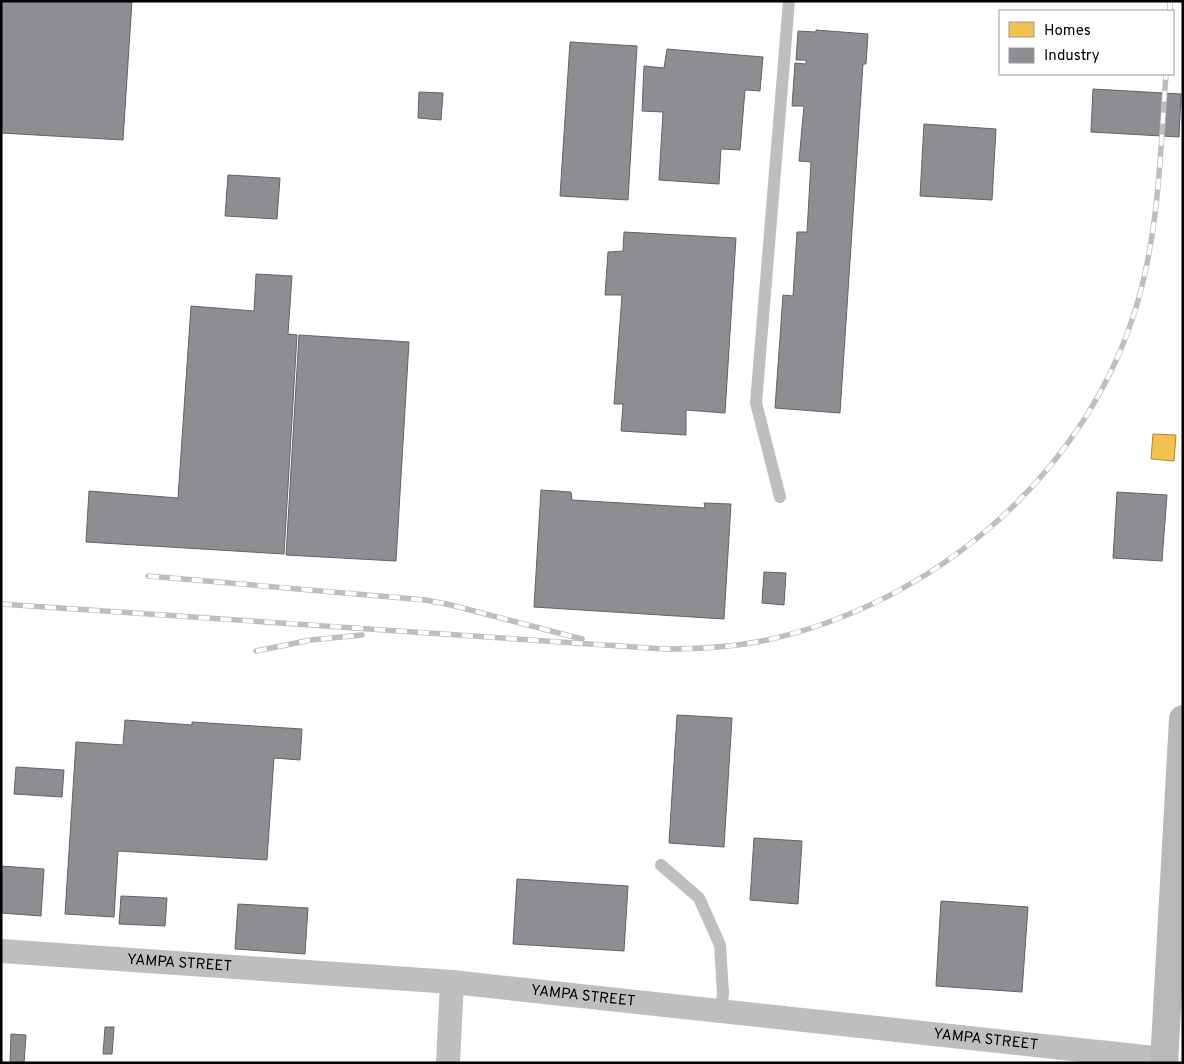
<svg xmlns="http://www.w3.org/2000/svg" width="1184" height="1064" font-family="Overpass,sans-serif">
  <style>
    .homes { fill: #f2c14e; stroke: #a98737 }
    .industry { fill: #8d8d92; stroke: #636366 }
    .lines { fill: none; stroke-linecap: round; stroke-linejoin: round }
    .lane { stroke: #bebebe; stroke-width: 12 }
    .street { stroke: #bebebe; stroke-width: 24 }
    .secondary { stroke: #b8b8b8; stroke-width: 28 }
    .rail-casing { stroke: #bebebe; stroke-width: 5.5 }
    .rail { stroke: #fff; stroke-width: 4; stroke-dasharray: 11; stroke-linecap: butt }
    .labels { text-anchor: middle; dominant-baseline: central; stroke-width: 5; stroke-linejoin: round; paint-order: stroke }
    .street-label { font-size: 15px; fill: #000; stroke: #fff }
  </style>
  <rect width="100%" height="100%" fill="#fff"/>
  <path class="homes" d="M1153,434L1176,435L1174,461L1151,459Z"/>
  <g class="industry">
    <path d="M1,1H132L123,140L1,133Z"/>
    <path d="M816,30L868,34L866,64H863L840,413L775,408L783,295L793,296L797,232H807L811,162L799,161L804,106H792L795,63L806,64V60H796L798,31L816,32Z"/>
    <path d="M570,42L637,46L628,200L560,196Z"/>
    <path d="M667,49L763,57L760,91L745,90L740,150L721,149L719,184L659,180L663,112L642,111L644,66L664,68Z"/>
    <path d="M1093,89L1181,94L1179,137L1091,132Z"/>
    <path d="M419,92L443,93L441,120L418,118Z"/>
    <path d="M924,124L996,129L992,200L920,196Z"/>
    <path d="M228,175L280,178L277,219L225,216Z"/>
    <path d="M624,232L736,238L725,413L686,410V435L621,431L623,404H614L622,295H605L608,252L623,251Z"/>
    <path d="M256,274L292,276L288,334L297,335L284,554L86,542L89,491L178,498L191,306L254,311Z"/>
    <path d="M299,335L409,342L396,561L286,555Z"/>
    <path d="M541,490L571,492L572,500L705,508L704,503L731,504L724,619L534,607Z"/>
    <path d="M1117,492L1167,495L1162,561L1113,558Z"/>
    <path d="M764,572L786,573L784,605L762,603Z"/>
    <path d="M677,715L732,718L724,847L669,843Z"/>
    <path d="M125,720L192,725V722L302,729L300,760L274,758L267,860L118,851L114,917L65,914L76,742L123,745Z"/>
    <path d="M16,767L64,770L62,797L14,794Z"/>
    <path d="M754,838L802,841L798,904L750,900Z"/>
    <path d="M1,866L44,869L41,916L1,913Z"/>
    <path d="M517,879L628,886L624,951L513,944Z"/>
    <path d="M121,896L167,898L165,926L119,924Z"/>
    <path d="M941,901L1028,907L1022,992L936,986Z"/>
    <path d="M238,904L308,908L305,954L235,949Z"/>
    <path d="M105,1027H114L112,1054H103Z"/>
    <path d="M11,1034L26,1035L24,1063H10Z"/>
  </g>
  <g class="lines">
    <g class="lane">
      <path d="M780,497L756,403L789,1"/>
      <path d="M661,865L699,898L720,945L723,993L721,1011"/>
    </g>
    <g class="street">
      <path id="s1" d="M1,951L452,982L1164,1059"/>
      <path d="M448,1063L452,982"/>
    </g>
    <path class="secondary" d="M1164,1063L1183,719"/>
    <g class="rail-casing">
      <g id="rail">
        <path d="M1170,11V1"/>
        <path d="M148,576L426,600L451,605L582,639"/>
        <path d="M1,604L664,649C699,649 733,647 767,640C933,603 1079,480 1133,317C1159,239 1160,155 1166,74"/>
        <path d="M256,651L311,640L362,635"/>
      </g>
    </g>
    <use href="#rail" class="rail"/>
  </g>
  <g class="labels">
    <g class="street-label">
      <text stroke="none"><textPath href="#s1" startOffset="179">YAMPA STREET</textPath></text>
      <text stroke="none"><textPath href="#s1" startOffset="584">YAMPA STREET</textPath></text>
      <text stroke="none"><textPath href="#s1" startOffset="989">YAMPA STREET</textPath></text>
    </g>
  </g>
  <rect width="1184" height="1064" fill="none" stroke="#000000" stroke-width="5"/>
  <rect x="999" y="10" width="175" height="65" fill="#ffffff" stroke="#999999"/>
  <rect x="1009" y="22" width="25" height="15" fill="#f2c14e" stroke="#999999"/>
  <text x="1044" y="35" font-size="15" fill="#000000">Homes</text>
  <rect x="1009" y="48" width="25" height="15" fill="#8d8d92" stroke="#999999"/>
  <text x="1044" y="60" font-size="15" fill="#000000">Industry</text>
</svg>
